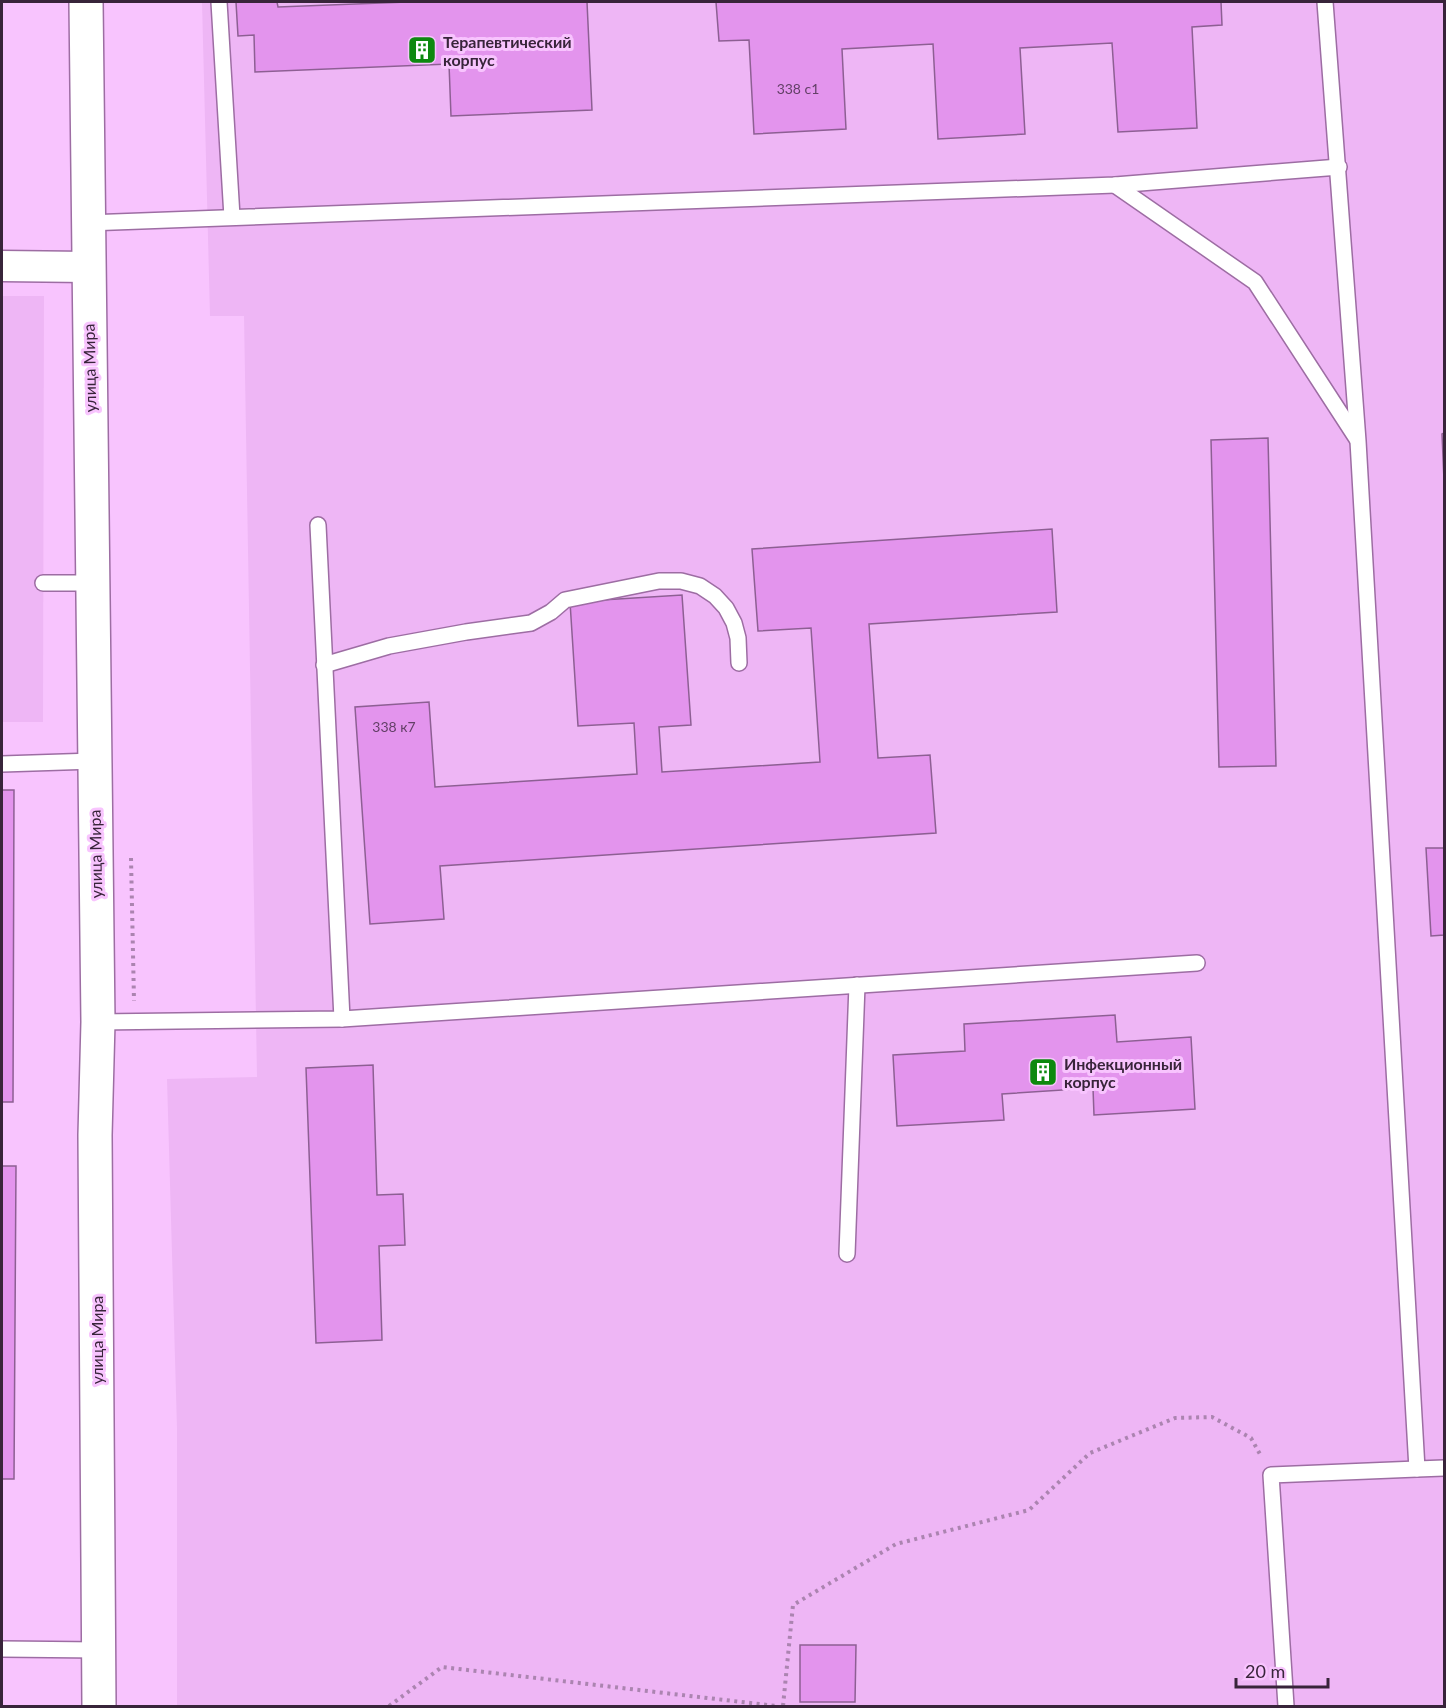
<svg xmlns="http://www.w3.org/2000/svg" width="1446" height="1708" font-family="Lato,sans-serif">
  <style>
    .built { fill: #eeb6f5 }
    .building { fill: #e394ed; stroke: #8d5f93; stroke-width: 1.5 }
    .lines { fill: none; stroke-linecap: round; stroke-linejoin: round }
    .lane-casing { stroke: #9d6da3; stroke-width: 18 }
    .street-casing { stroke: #9d6da3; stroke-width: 33 }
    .secondary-casing { stroke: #9d6da3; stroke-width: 36 }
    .path { stroke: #ab84b0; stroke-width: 4; stroke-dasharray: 3 4.5; stroke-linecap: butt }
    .lane { stroke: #fff; stroke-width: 15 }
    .street { stroke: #fff; stroke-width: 30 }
    .secondary { stroke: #fff; stroke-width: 33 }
    .labels { text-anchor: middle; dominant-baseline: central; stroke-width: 6; stroke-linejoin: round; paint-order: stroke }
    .number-label { font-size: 14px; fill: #634067 }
    .poi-label { font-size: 16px; font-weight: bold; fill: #38243a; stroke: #f8c4fe; text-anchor: start }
    .street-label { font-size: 16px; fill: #38243a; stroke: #f8c4fe }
  </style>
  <rect width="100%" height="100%" fill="#f8c4fe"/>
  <g class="built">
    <path d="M202,2H1444V1706H177V1428L167,1079L257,1077L244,316H210Z"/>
    <path d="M2,296H44L43,722H2Z"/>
  </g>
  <g class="building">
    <path d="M236,2H277L278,7L407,2H587L592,110L451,116L449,64L255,72L254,35L238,36Z"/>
    <path d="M716,2H1221L1222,25L1192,27L1197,128L1118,132L1112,43L1020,48L1025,134L938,139L933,44L842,49L846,129L754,134L749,40L719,41Z"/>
    <path d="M1444,433V480L1442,434Z"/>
    <path d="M1268,438L1276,766L1219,767L1211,440Z"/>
    <path d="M1052,529L1057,612L869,624L878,758L930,755L936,833L440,866L444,919L370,924L355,707L429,702L435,787L637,774L634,723L578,726L570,602L682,595L691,725L659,727L662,772L820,762L811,628L758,631L752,549Z"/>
    <path d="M2,790H14L13,1102H2Z"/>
    <path d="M1426,848H1444V935L1431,936Z"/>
    <path d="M1115,1015L1117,1042L1191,1037L1195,1109L1094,1115L1093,1088L1002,1094L1004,1120L897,1126L893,1055L965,1051L964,1024Z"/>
    <path d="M373,1065L377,1195L403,1194L405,1245L379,1246L382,1340L316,1343L306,1068Z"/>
    <path d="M2,1166H16L14,1479H2Z"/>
    <path d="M800,1645H856L855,1702H800Z"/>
  </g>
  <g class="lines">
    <g class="lane-casing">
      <g id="lane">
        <path d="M219,2L232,217"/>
        <path d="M1325,2L1358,441L1417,1469L1444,1468"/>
        <path d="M1115,185L1255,282L1357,439"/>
        <path d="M87,223L1115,185L1339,167"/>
        <path d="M318,525L342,1019"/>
        <path d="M43,583H92"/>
        <path d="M324,665L389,646L466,632L531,623L551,612L565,600L659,581H681L700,586L715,596L726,608L734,623L738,638L739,663"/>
        <path d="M2,764L94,761"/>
        <path d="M98,1022L342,1019L1197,963"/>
        <path d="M847,1254L857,985"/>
        <path d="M2,1649L99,1650"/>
        <path d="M1286,1706L1271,1475L1417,1469"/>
      </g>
    </g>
    <g class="street-casing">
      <path id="street" d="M2,266L87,267"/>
    </g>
    <g class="secondary-casing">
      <path id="secondary" d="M86,2L98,1022L95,1135L99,1706"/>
    </g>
    <g class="path">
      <path d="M131,858L134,1001"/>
      <path d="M389,1706L442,1667L776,1706"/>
      <path d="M783,1706L793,1605L896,1544L1029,1510L1090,1453L1175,1418L1212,1417L1251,1438L1261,1456"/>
    </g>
    <use href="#lane" class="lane"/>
    <use href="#street" class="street"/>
    <use href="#secondary" class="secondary"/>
  </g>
  <defs>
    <g id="building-square" transform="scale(1.5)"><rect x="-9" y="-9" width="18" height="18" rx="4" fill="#0d890f" stroke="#f8c4fe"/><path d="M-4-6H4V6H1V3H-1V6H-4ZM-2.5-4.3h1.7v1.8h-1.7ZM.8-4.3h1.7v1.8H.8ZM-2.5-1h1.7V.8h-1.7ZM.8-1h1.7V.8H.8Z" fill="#fff"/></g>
  </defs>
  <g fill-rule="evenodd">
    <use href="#building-square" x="422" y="50"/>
    <use href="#building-square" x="1043" y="1072"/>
  </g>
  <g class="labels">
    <g class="number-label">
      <text x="798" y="88">338 с1</text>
      <text x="394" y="726">338 к7</text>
    </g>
    <g class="poi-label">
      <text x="443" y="41">Терапевтический<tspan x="443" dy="18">корпус</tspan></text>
      <text x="1064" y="1063">Инфекционный<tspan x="1064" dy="18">корпус</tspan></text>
    </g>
    <g class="street-label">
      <text transform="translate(89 368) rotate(-91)">улица Мира</text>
      <text transform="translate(95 854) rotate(-91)">улица Мира</text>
      <text transform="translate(96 1340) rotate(-90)">улица Мира</text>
    </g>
  </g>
  <rect width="1446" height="1708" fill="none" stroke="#38243a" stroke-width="6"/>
  <path d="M1236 1678v9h92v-9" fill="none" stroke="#38243a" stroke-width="3"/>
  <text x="1245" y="1678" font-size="18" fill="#38243a" stroke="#f8c4fe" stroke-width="4.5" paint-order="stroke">20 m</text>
</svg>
